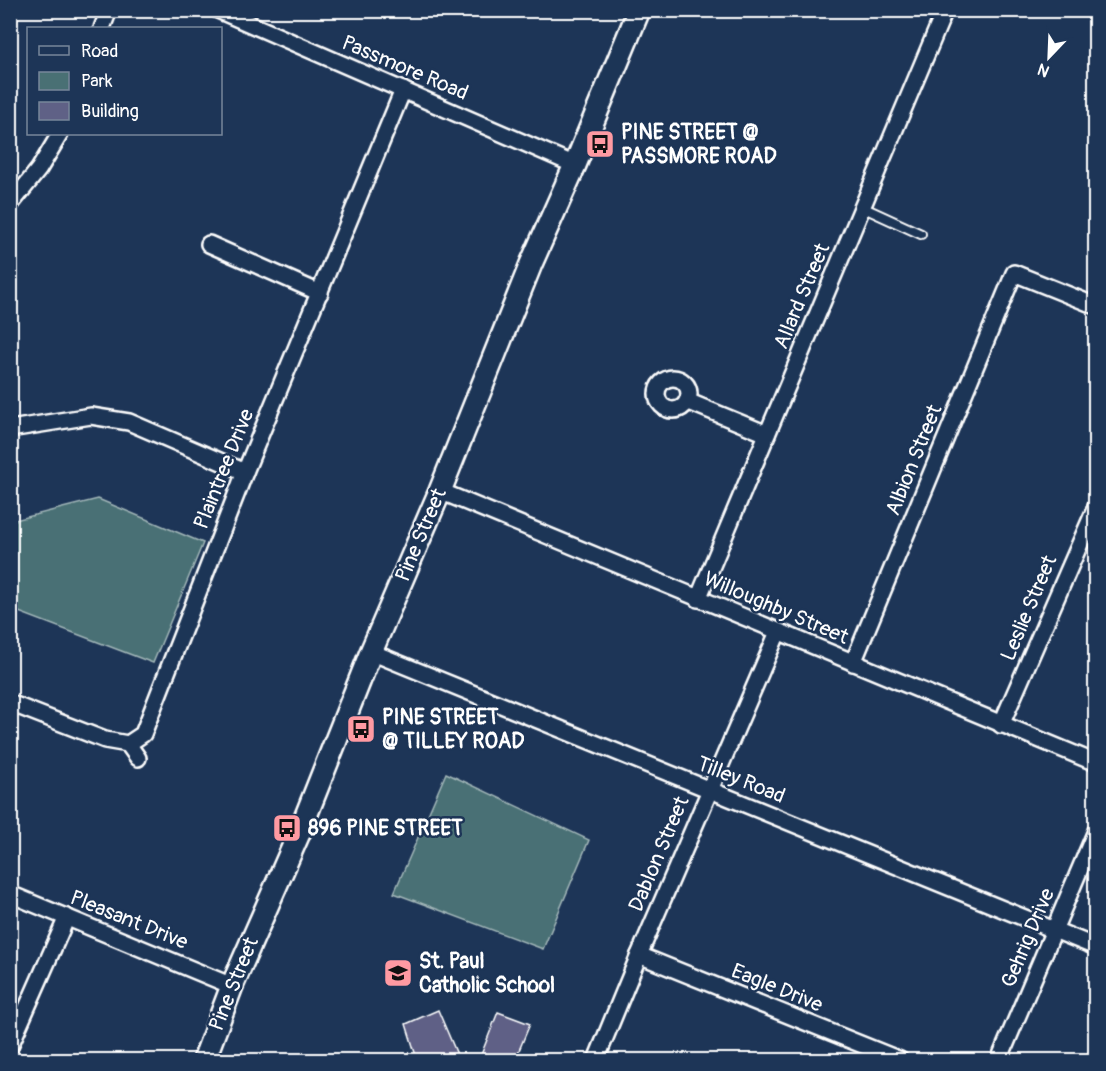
<svg xmlns="http://www.w3.org/2000/svg" width="1106" height="1071" font-family="Pangolin,sans-serif">
  <style>
    .green { fill: #497074; stroke: #a4b8ba; stroke-width: 1.5 }
    .building { fill: #5f6186; stroke: #fff; stroke-width: 1.5 }
    .lines { fill: none; stroke-linecap: round; stroke-linejoin: round }
    .lane-casing { stroke: #fff; stroke-width: 12 }
    .street-casing { stroke: #fff; stroke-width: 20 }
    .secondary-casing { stroke: #fff; stroke-width: 26 }
    .lane { stroke: #1d3557; stroke-width: 8 }
    .street { stroke: #1d3557; stroke-width: 15 }
    .secondary { stroke: #1d3557; stroke-width: 21 }
    .labels { text-anchor: middle; dominant-baseline: central; stroke-width: 5; stroke-linejoin: round; paint-order: stroke }
    .street-label { font-size: 21px; fill: #fff; stroke: #1d3557 }
    .poi-label { font-size: 21px; font-weight: bold; fill: #fff; stroke: #1d3557; text-anchor: start }
  </style>
  <rect width="100%" height="100%" fill="#1d3557"/>
  <filter id="ink" filterUnits="userSpaceOnUse"><feTurbulence type="fractalNoise" baseFrequency=".0167" numOctaves="2"/><feDisplacementMap in="SourceGraphic" scale="12" xChannelSelector="R" yChannelSelector="G"/><feConvolveMatrix kernelMatrix="1 2 1 2 8 2 1 2 1" color-interpolation-filters="sRGB"/></filter>
  <g filter="url(#ink)">
    <g class="green">
      <path d="M98,499L203,543L153,663L11,609V521Z"/>
      <path d="M446,773L589,840L543,949L394,893Z"/>
    </g>
    <g class="building">
      <path d="M438,1010L459,1059L463,1060H413L417,1059L406,1024Z"/>
      <path d="M498,1012L530,1024L515,1060H479Z"/>
    </g>
    <g class="lines">
      <g class="lane-casing">
        <path id="lane" d="M862,207L921,234"/>
      </g>
      <g class="street-casing">
        <g id="street">
          <path d="M218,10L575,165"/>
          <path d="M102,28L109,10"/>
          <path d="M10,205L39,169L60,134"/>
          <path d="M209,244L320,293"/>
          <circle cx="673" cy="394" r="16"/>
          <path d="M687,401L767,434"/>
          <path d="M10,429L91,416L129,422L245,472"/>
          <path d="M440,491L1096,763"/>
          <path d="M698,599L945,10"/>
          <path d="M371,652L1096,947"/>
          <path d="M853,663L1014,273L1096,306"/>
          <path d="M10,703L105,740L128,744L143,734L245,472L403,90"/>
          <path d="M1001,725L1096,507"/>
          <path d="M128,744L138,758"/>
          <path d="M10,894L232,986"/>
          <path d="M639,955L900,1060"/>
          <path d="M10,1046L67,917"/>
          <path d="M596,1060L639,955L778,632"/>
          <path d="M999,1060L1096,831"/>
        </g>
      </g>
      <g class="secondary-casing">
        <path id="secondary" d="M204,1060L232,986L300,831L371,652L440,491L531,264L575,165L639,10"/>
      </g>
      <use href="#lane" class="lane"/>
      <use href="#street" class="street"/>
      <use href="#secondary" class="secondary"/>
    </g>
  </g>
  <defs>
    <g id="bus-square" transform="scale(1.5)"><rect x="-9" y="-9" width="18" height="18" rx="4" fill="#ff9aa2" stroke="#1d3557"/><path d="M-5-6H5V4H4V6H2V4H-2V6H-4V4H-5ZM-3.5-4V0h7V-4ZM-3.5 1.2v1.5H-2V1.2ZM2 1.2v1.5H3.5V1.2Z" fill="#111"/></g>
    <g id="school-square" transform="scale(1.5)"><rect x="-9" y="-9" width="18" height="18" rx="4" fill="#ff9aa2" stroke="#1d3557"/><path d="M0-5L7-2L0 1L-7-2ZM-4 1L0 2.5L4 1V4Q0 6-4 4Z" fill="#111"/></g>
  </defs>
  <g fill-rule="evenodd">
    <use href="#bus-square" x="600" y="144"/>
    <use href="#bus-square" x="361" y="729"/>
    <use href="#bus-square" x="287" y="828"/>
    <use href="#school-square" x="398" y="973"/>
  </g>
  <g class="labels">
    <g class="street-label">
      <text transform="translate(405 68) rotate(23)">Passmore Road</text>
      <text transform="translate(802 296) rotate(-67)">Allard Street</text>
      <text transform="translate(914 460) rotate(-68)">Albion Street</text>
      <text transform="translate(224 469) rotate(-68)">Plaintree Drive</text>
      <text transform="translate(421 535) rotate(-67)">Pine Street</text>
      <text transform="translate(776 608) rotate(23)">Willoughby Street</text>
      <text transform="translate(1029 608) rotate(-67)">Leslie Street</text>
      <text transform="translate(741 780) rotate(22)">Tilley Road</text>
      <text transform="translate(659 854) rotate(-67)">Dablon Street</text>
      <text transform="translate(129 920) rotate(22)">Pleasant Drive</text>
      <text transform="translate(1028 938) rotate(-67)">Gehrig Drive</text>
      <text transform="translate(234 984) rotate(-68)">Pine Street</text>
      <text transform="translate(777 988) rotate(22)">Eagle Drive</text>
    </g>
    <g class="poi-label">
      <text x="621" y="132">PINE STREET @<tspan x="621" dy="24">PASSMORE ROAD</tspan></text>
      <text x="382" y="717">PINE STREET<tspan x="382" dy="24">@ TILLEY ROAD</tspan></text>
      <text x="308" y="828">896 PINE STREET</text>
      <text x="419" y="961">St. Paul<tspan x="419" dy="24">Catholic School</tspan></text>
    </g>
  </g>
  <rect width="1106" height="1071" fill="none" stroke="#1d3557" stroke-width="36"/>
  <rect x="18" y="18" width="1070" height="1035" fill="none" stroke="#fff" stroke-width="2" filter="url(#ink)"/>
  <rect x="27" y="27" width="195" height="108" fill="#1d3557" stroke="#77869a" stroke-width="1.5"/>
  <rect x="39" y="46" width="30" height="9" fill="#1d3557" stroke="#77869a" stroke-width="1.5"/>
  <text x="81" y="57" font-size="18" fill="#ffffff">Road</text>
  <rect x="39" y="72" width="30" height="18" fill="#497074" stroke="#77869a" stroke-width="1.5"/>
  <text x="81" y="87" font-size="18" fill="#ffffff">Park</text>
  <rect x="39" y="102" width="30" height="18" fill="#5f6186" stroke="#77869a" stroke-width="1.5"/>
  <text x="81" y="117" font-size="18" fill="#ffffff">Building</text>
  <g transform="translate(1049 57) rotate(203)" stroke="#1d3557" stroke-width="4.5" paint-order="stroke">
  <path d="M0-4.5L10 22L0 15L-10 22Z" fill="#ffffff"/>
  <text y="-9" font-size="16" font-weight="bold" text-anchor="middle" fill="#ffffff">N</text>
  </g>
</svg>
